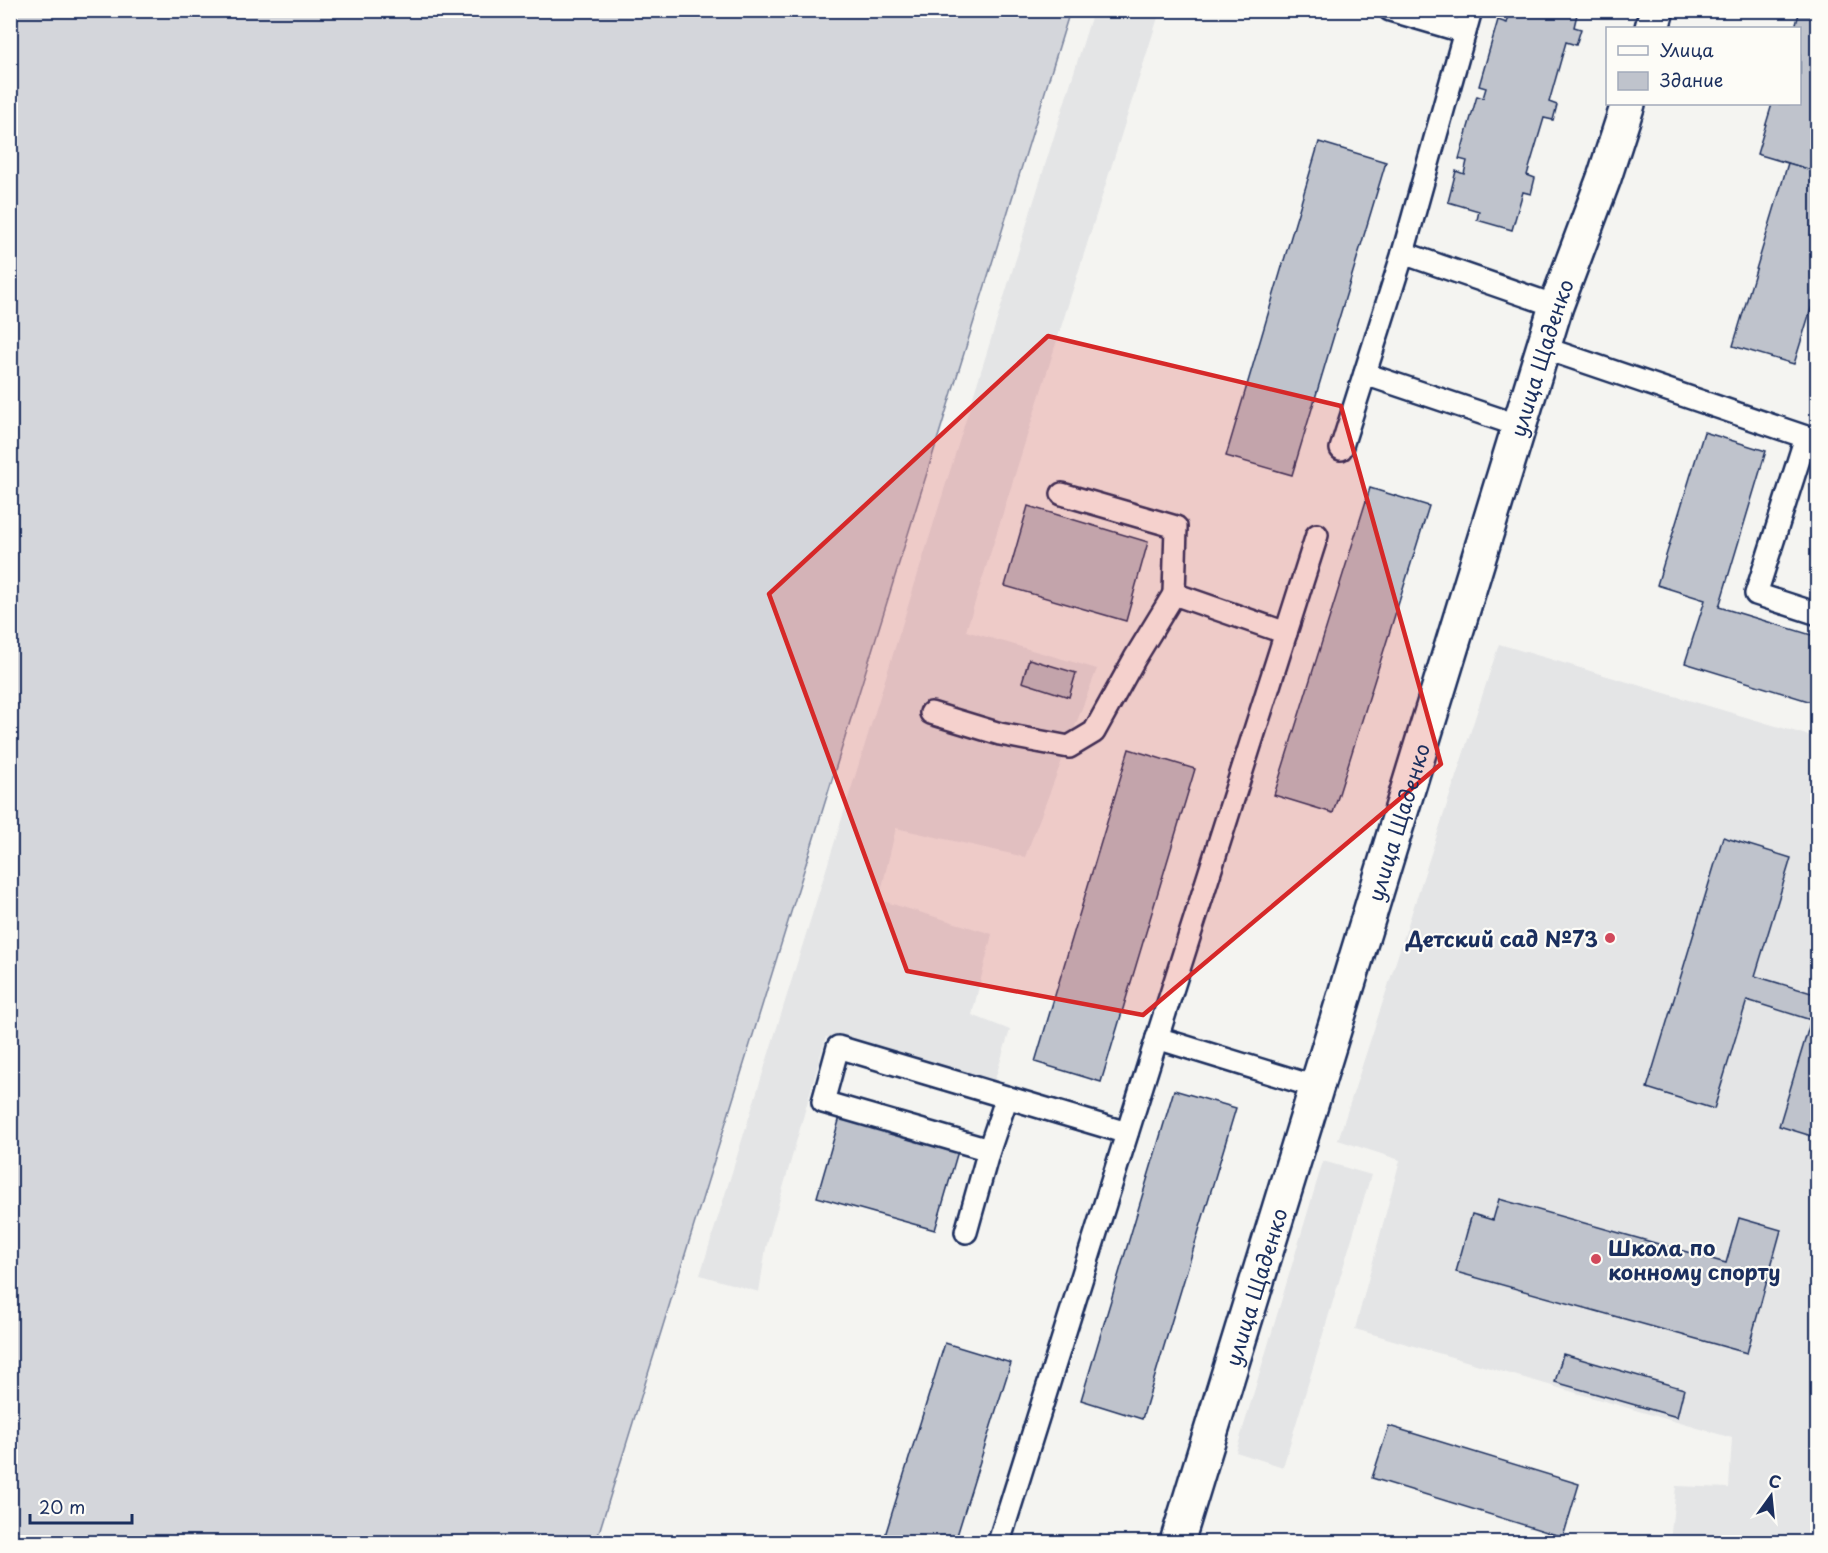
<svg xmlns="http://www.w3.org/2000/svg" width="1828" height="1553" font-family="'Playpen Sans',sans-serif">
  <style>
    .built { fill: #e4e5e6 }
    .pitch { fill: #d4d6db; stroke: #78829c; stroke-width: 1.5 }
    .building { fill: #bfc3cc; stroke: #1b2f5e; stroke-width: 1.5 }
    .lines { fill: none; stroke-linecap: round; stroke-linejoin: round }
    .service-casing { stroke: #1b2f5e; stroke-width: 26 }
    .minor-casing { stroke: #1b2f5e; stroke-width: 38 }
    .service { stroke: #fdfcf7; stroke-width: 21 }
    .minor { stroke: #fdfcf7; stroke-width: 33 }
    .marked { fill: #d62828; fill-opacity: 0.2; stroke: #d62828; stroke-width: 4.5; stroke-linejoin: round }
    .poi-dot { fill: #d1495b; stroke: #fdfcf7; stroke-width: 2 }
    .labels { text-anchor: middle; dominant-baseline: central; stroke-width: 4.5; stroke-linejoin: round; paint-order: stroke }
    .street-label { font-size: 21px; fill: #1b2f5e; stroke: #fdfcf7 }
    .poi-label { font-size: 21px; font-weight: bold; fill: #1b2f5e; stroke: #fdfcf7; text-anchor: end }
  </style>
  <rect width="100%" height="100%" fill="#f4f4f1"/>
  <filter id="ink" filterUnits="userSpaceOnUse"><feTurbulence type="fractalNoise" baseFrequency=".0167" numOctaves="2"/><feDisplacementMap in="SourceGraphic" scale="12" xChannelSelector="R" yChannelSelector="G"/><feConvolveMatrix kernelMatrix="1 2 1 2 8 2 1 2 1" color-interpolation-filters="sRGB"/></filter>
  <g filter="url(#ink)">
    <g class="built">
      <path d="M1093,11H1160L966,631L1097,669L1025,857L896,828L879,900L992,934L972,1015L1010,1030L994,1082L826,1037L766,1248L759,1292L700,1275Z"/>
      <path d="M1499,644L1817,738V1542H1670L1676,1486L1729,1488L1732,1438L1355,1329L1400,1160L1338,1140Z"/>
      <path d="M1323,1161L1371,1175L1283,1467L1236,1452Z"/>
    </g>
    <path class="pitch" d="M11,10L1070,11L596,1542H11Z"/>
    <g class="building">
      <path d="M1291,10H1313L1311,17Z"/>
      <path d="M1507,10H1578L1574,27L1581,29L1576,45L1566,42L1549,102L1557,105L1553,120L1544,118L1527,175L1535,178L1531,194L1523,192L1512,230L1477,220L1479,211L1448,202L1456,171L1464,174L1467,161L1459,159L1477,96L1483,98L1486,88L1479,86L1498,20L1507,23L1510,12Z"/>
      <path d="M1800,10H1818V172L1757,154L1772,104H1800V28H1795Z"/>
      <path d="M1319,142L1386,162L1292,475L1226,456Z"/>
      <path d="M1788,163L1818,172V286L1794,364L1733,346Z"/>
      <path d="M1704,432L1766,451L1719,607L1818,637V704L1685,663L1705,600L1657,585Z"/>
      <path d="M1370,488L1429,506L1333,813L1274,795Z"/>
      <path d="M1028,506L1148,542L1126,621L1005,586Z"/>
      <path d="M1029,659L1076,673L1069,697L1022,682Z"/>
      <path d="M1129,749L1195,769L1101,1082L1035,1062Z"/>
      <path d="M1723,837L1791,858L1755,976L1818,995V1138L1779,1126L1811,1020L1747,1000L1714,1109L1647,1088Z"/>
      <path d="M1174,1090L1236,1108L1142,1419L1081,1400Z"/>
      <path d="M840,1117L958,1151L935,1230L817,1197Z"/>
      <path d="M1499,1199L1726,1263L1739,1218L1781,1230L1747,1353L1456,1272L1472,1214L1493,1220Z"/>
      <path d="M945,1343L1011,1363L991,1426L955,1542H883Z"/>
      <path d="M1563,1354L1684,1389L1677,1417L1555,1382Z"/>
      <path d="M1389,1426L1579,1484L1563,1537L1372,1478Z"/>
    </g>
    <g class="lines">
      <g class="service-casing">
        <g id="service">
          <path d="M1390,10L1465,32"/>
          <path d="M1471,10L1403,253L1556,306"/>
          <path d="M1544,348L1806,437L1818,450"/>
          <path d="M1365,374L1520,426"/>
          <path d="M1806,437L1756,594L1818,614"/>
          <path d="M1341,449L1403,253"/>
          <path d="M1062,494L1176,527L1174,594L1286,633"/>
          <path d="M931,713L1000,734L1069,747L1094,732L1135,658L1174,594"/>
          <path d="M1157,1038L1317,535"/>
          <path d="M1007,1097L989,1150L823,1102L838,1047L1127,1133"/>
          <path d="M966,1232L989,1150"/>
          <path d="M999,1542L1157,1038L1316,1087"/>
        </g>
      </g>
      <g class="minor-casing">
        <g id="minor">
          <path d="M1652,28L1657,10"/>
          <path id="s1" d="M1177,1542L1556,306L1604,178L1628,104"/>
        </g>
      </g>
      <use href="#service" class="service"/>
      <use href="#minor" class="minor"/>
    </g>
  </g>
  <path class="marked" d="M1048,336L1341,406L1441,764L1143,1015L907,971L769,594Z"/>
  <g class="poi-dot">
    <circle cx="1610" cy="938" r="6"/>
    <circle cx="1596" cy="1259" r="6"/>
  </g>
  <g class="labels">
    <g class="street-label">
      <text stroke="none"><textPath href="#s1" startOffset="1239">улица Щаденко</textPath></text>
      <text stroke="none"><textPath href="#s1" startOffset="753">улица Щаденко</textPath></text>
      <text stroke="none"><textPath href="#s1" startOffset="267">улица Щаденко</textPath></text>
    </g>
    <g class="poi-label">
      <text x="1598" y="938">Детский сад №73</text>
      <text x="1608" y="1247" text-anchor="start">Школа по<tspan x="1608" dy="24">конному спорту</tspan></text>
    </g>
  </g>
  <rect width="1828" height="1553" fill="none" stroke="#fdfcf7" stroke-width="36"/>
  <rect x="18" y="18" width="1792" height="1517" fill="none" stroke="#1b2f5e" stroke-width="2" filter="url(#ink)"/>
  <rect x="1606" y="27" width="195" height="78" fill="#fdfcf7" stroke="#a3aaba" stroke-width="1.5"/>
  <rect x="1618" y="46" width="30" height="9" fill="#fdfcf7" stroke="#a3aaba" stroke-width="1.5"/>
  <text x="1660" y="57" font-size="18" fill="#1b2f5e">Улица</text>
  <rect x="1618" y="72" width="30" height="18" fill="#bfc3cc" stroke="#a3aaba" stroke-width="1.5"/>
  <text x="1660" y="87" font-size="18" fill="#1b2f5e">Здание</text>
  <g transform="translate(1771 1496) rotate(15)" stroke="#fdfcf7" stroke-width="4.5" paint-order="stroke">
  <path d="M0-4.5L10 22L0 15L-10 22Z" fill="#1b2f5e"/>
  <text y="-9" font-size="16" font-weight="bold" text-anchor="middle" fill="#1b2f5e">С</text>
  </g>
  <path d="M30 1514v9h102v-9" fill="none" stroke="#1b2f5e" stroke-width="3"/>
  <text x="39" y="1514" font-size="18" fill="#1b2f5e" stroke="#fdfcf7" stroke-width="4.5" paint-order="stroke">20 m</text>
</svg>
